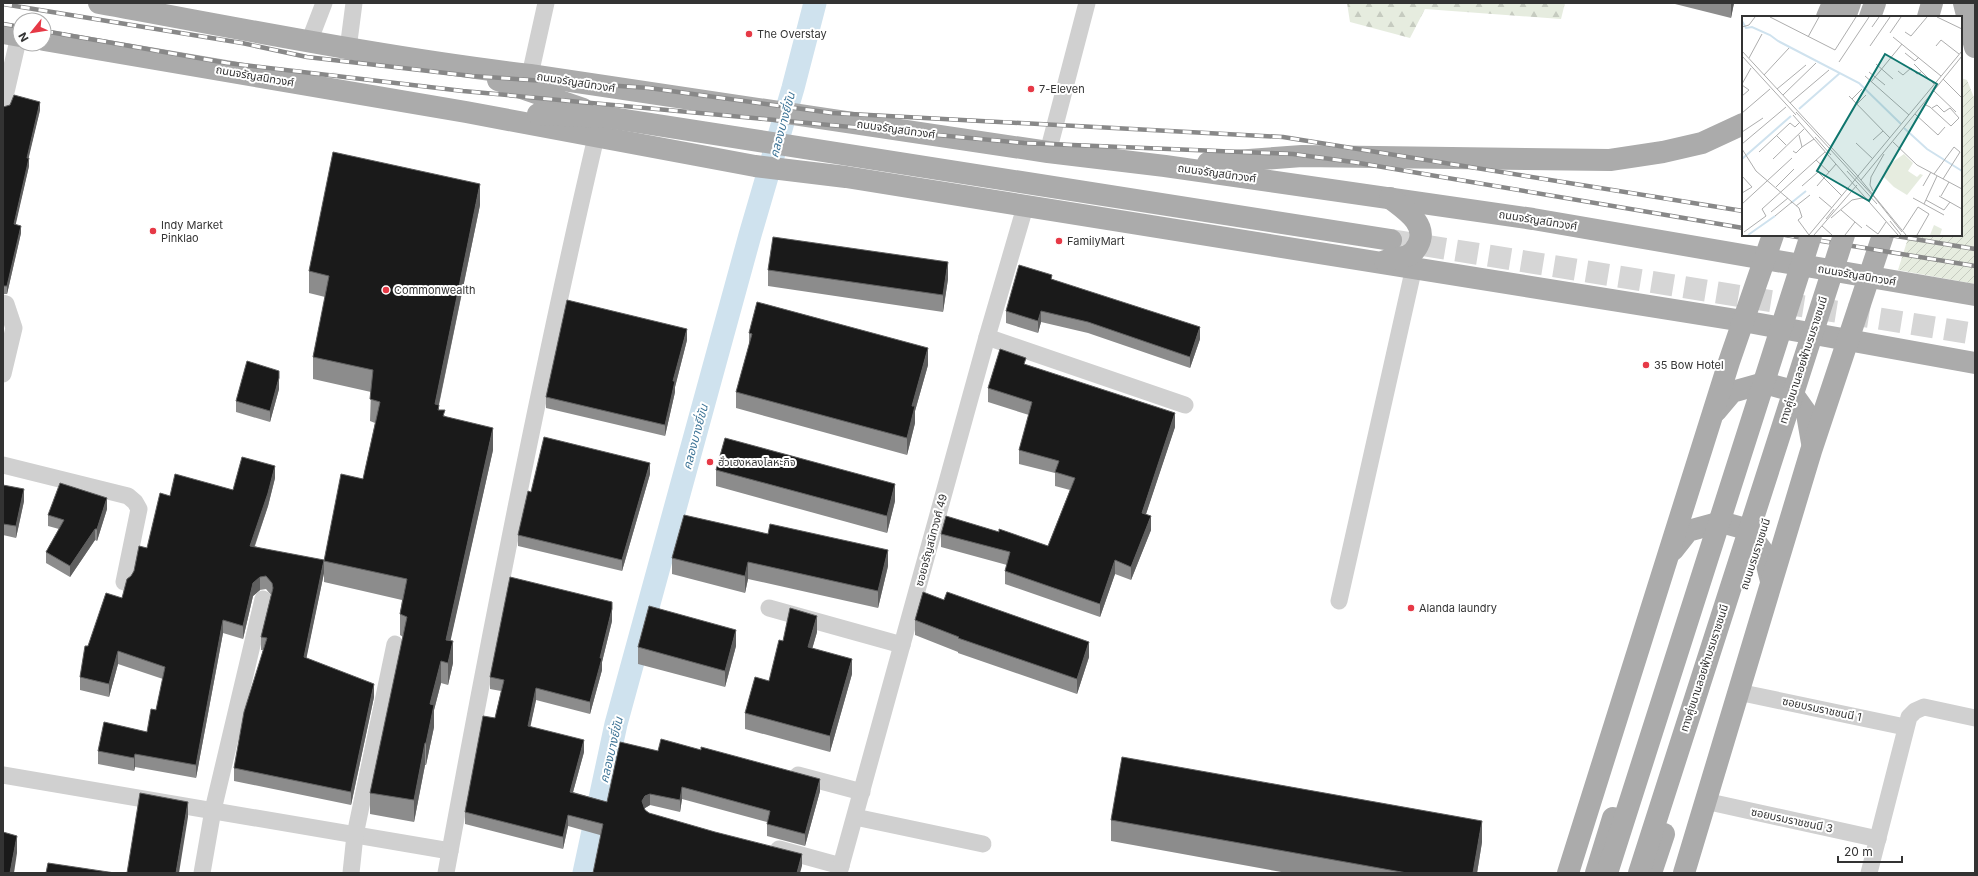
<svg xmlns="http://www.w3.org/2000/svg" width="1978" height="876" font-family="Inter,'Noto Sans Thai',sans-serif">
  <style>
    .forest { fill: url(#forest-firs) }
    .garden { fill: url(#garden-furrows) }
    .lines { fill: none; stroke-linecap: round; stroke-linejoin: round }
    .canal { stroke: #cfe2ee; stroke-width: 23 }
    .primary-tunnel { stroke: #d6d6d6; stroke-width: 22; stroke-dasharray: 22 11; stroke-linecap: butt }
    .street { stroke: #d0d0d0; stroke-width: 17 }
    .primary { stroke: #ababab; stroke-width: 22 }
    .rail-casing { stroke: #888; stroke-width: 4.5 }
    .rail { stroke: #fff; stroke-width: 3; stroke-dasharray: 9; stroke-linecap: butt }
    .primary-bridge { stroke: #ababab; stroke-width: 22 }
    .wall { fill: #8c8c8c }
    .shaded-wall { fill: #5f5f5f }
    .building { fill: #1a1a1a; stroke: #5f5f5f }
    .poi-dot { fill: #e63946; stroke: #fff; stroke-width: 1.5 }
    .labels { text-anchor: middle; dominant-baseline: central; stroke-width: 4; stroke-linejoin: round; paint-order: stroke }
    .poi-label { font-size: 11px; fill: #333; stroke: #fff; text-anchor: start }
    .street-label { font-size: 11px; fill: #333; stroke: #fff }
    .water-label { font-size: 12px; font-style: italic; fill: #3f7597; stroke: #fff }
    .inset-river { fill: none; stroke: #cfe2ee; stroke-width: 2 }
    .inset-road { fill: none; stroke: #adadad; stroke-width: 1 }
    .view { fill: #0f766e; fill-opacity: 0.15; stroke: #0f766e; stroke-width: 2 }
    .inset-edge { fill: none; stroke: #333; stroke-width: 2 }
  </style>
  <defs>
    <pattern id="forest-firs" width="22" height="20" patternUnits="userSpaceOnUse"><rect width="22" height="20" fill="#e6ecdf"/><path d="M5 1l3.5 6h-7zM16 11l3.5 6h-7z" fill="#c6cbc0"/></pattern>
    <pattern id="garden-furrows" width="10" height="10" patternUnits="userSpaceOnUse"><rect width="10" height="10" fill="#e6ecdf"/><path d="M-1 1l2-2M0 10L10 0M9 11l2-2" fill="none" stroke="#c6cbc0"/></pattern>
  </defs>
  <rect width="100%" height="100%" fill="#fff"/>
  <path class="forest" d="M1347,3H1565L1561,19L1425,9L1410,38L1350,22Z"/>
  <path class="garden" d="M1961,78L1967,80L1975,100V284L1898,270L1909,235H1961Z"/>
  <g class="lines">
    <path class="canal" d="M584,873L616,724L750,235L793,88L815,3"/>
    <path class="primary-tunnel" d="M1391,240L1975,334"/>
    <g class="street">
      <path d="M309,42L324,3"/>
      <path d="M348,49L354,3"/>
      <path d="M530,75L546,3"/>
      <path d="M3,105L19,36"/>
      <path d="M1048,152L1087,3"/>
      <path d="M3,303L6,304L14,328L3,374"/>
      <path d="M987,337L1185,405"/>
      <path d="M3,465L128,496L135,502L139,509L124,582"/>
      <path d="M1339,601L1414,267"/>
      <path d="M769,608L902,645"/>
      <path d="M1738,692L1905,727"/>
      <path d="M3,775L450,851"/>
      <path d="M798,775L862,792"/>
      <path d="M1705,801L1878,839"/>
      <path d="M855,817L983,844"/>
      <path d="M779,849L841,866"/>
      <path d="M202,873L213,810L263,599"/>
      <path d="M351,873L355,835L395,644"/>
      <path d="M446,873C491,627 539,381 596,137"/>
      <path d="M839,873L987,337L1025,207"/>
      <path d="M1869,873L1909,717L1915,711L1924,707L1975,718"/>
    </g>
    <g class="primary">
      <path d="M99,3C243,29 385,58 530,75L1048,152L1165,166L1533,219L1975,295"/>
      <path d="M1964,3L1975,47"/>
      <path d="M1827,17L1833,3"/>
      <path d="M1845,17L1850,3"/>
      <path d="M1870,17L1875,3"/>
      <path d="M1928,17L1932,3"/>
      <path d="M3,33L20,36"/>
      <path d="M44,40L466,112L755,166L846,177L1743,321L1975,363"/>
      <path d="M498,80L583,109"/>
      <path d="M538,114L606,117L1391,240"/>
      <path d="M1208,163L1302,156L1610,160L1663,152L1702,143L1743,124"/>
      <path d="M1385,261C1392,259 1400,258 1407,256C1412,254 1416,249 1418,245C1429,224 1404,209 1390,198"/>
      <path d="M1716,411L1732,392L1764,383L1790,390L1807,414L1812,443"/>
      <path d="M1673,550L1688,531L1721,522L1746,529L1764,553L1771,581"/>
      <path d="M1568,873L1729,362L1773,235"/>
      <path d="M1596,873L1613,818"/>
      <path d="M1651,873L1664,834"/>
      <path d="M1684,873L1811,451L1883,235"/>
    </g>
    <g class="rail-casing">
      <g id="rail">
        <path d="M3,4L242,43L307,57L472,76L649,88L832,113L1283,137L1743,211"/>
        <path d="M3,24L20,27"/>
        <path d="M44,31L227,63L463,91L1024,143L1293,154L1353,162L1743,228"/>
        <path d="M1785,235L1975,266"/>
        <path d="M1890,235L1975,249"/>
      </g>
    </g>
    <use href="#rail" class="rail"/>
    <g class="primary-bridge">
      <path d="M1607,873L1811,235"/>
      <path d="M1639,873L1844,235"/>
    </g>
  </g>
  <g class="wall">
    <path d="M1671,3H1734L1731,18Z"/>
    <path d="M3,107L40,110L28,158L29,166L15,225L21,233L7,294H3Z"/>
    <path d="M480,205L439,405V410L445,416L493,450L450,641L453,663L448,685L441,683L434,710V727L426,765H425L414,822L370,814V793L403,637L400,635V614L402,600L324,582V561L363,479L375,423L370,421L371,392L313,379V357L325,297L309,293V271Z"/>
    <path d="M768,270L948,279L943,312L768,286Z"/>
    <path d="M1052,279L1200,339L1190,368L1088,333L1041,322L1038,333L1006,323V311Z"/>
    <path d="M749,333L928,365L915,411V423L907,455L736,408V392L749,345Z"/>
    <path d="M687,340L675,387V392L665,436L546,408V397Z"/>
    <path d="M1026,365L1175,427L1146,514L1151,530L1131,580L1115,574L1100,617L1005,584V571L1007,565L941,547V534L1048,546L1070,490L1055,486V473L1019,464V450L1029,415L988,402V388Z"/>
    <path d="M279,389L270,422L236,412V401Z"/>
    <path d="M716,470L895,501L887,533L716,486Z"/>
    <path d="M650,474L622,571L518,546V535L531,492Z"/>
    <path d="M275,478L268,506L255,546L324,573L306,658L374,697L351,805L234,781V768L263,650H261V637L271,595L266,589L260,590L253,596L243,639L223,633L196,778L135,767L134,771L98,764V751L147,732L156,710L163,679L118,664L109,697L80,690V677L88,646L122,598L131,576L147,548L170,496L233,490Z"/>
    <path d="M3,485L24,501L16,538L3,535Z"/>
    <path d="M107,509L97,541L95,540L70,577L46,563V552L59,529L48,526V515Z"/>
    <path d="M768,534L888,566L878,608L748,579L745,593L672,574V558Z"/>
    <path d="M915,620L1089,657L1077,694L958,653V652L915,635Z"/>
    <path d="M612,621L602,662V670L590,714L536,700L530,726L584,752L573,792L607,802L620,742L820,791L805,846L767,836V822L682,799L680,812L650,805L645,808L644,809L645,810L649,813L802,866L600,835L568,826L563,849L465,824V812L495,718L501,691L490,689V677Z"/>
    <path d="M817,632L812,649L852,674L830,752L745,729V713L769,681L783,641Z"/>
    <path d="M736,646L725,687L638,664V647Z"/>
    <path d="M1111,820L1482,842L1477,873H1287L1111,841Z"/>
  </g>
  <g class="shaded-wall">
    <path d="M1731,3H1734L1731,18Z"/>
    <path d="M40,102V110L27,165V158Z"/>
    <path d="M29,158V166L14,232V224Z"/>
    <path d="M480,184V205L438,408L439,405V427L435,404Z"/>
    <path d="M21,226V233L7,294V286Z"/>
    <path d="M948,262V279L943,312V295Z"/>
    <path d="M1041,311V322L1038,333V321Z"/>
    <path d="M1200,327V339L1190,368V357Z"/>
    <path d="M687,329V340L675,387V392L665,436V425L673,381Z"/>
    <path d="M928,348V365L915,411V423L907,455V438L912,406Z"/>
    <path d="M279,378V389L270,422V411Z"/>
    <path d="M1175,413V427L1142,526V513Z"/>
    <path d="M493,428V450L446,661V640Z"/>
    <path d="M650,463V474L622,571V560Z"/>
    <path d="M275,466V478L268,506L250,559V546Z"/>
    <path d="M895,484V501L887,533V516Z"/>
    <path d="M24,489V501L16,538V526Z"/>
    <path d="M107,498V509L97,541V529Z"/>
    <path d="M1151,516V530L1131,580V567Z"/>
    <path d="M95,529V540L70,577V566Z"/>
    <path d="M888,550V566L878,608V591Z"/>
    <path d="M324,560V573L304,670V657Z"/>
    <path d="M1115,560V574L1100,617V604Z"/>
    <path d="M748,562V579L745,593V576Z"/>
    <path d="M260,577V590L253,596L243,639V626L253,583Z"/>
    <path d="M612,609V621L602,662V670L590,714V702L600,658Z"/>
    <path d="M817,616V632L808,663V647Z"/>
    <path d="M223,620V633L196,778V765Z"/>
    <path d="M736,630V646L725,687V671Z"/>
    <path d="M453,641V663L448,685V663Z"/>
    <path d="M1089,642V657L1077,694V679Z"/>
    <path d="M118,651V664L109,697V684Z"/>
    <path d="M852,659V674L830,752V736Z"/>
    <path d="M441,661V683L434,710V727L426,765V743L430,704Z"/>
    <path d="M374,684V697L351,805V792Z"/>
    <path d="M536,688V700L528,738V726Z"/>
    <path d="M584,740V752L570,803V792Z"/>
    <path d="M425,743V765L414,822V800Z"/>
    <path d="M135,754V767L134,771V758Z"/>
    <path d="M820,779V791L805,846V834Z"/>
    <path d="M682,787V799L680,812V800Z"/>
    <path d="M650,794V805L645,808L642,813V801L645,796Z"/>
    <path d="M188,802V817L179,873H176Z"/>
    <path d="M568,815V826L563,849V837Z"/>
    <path d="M1482,821V842L1477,873H1473Z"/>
    <path d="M17,836V853L14,873H10Z"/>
    <path d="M802,854V866L800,873H797Z"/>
  </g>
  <g class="building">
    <path d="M14,95L40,102L27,158H29L14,224L21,226L7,286H3V107L10,105Z"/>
    <path d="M333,152L480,184L435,404L439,405L438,410H445L443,416L493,428L446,640L453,641L448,663L441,661L430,704L434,705L426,743H425L414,800L370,793L407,617L400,614L407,579L324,561L341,474L363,479L380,402L370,399L373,370L313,357L329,276L309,271Z"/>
    <path d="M773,237L948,262L943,295L768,270Z"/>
    <path d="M1019,265L1052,275L1051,279L1200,327L1190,357L1088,322L1041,311L1038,321L1006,311Z"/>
    <path d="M567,300L687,329L673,381H675L665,425L546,397Z"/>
    <path d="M757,302L928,348L912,406H915L907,438L736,392L752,334L749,333Z"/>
    <path d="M1000,349L1026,358L1024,364L1175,413L1142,513L1151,516L1131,567L1115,560L1100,604L1005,571L1010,552L941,534L946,516L999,532V529L1048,546L1075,478L1055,472L1059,461L1019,450L1032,402L988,388Z"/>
    <path d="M247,361L279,371V378L270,411L236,401Z"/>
    <path d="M544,437L650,463L622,560L518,535L528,491L531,492Z"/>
    <path d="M725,438L895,484L887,516L716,470Z"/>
    <path d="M242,457L275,466L268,493L250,546L324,560L304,657L374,684L351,792L234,768L244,712L267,638L261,637L273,588L272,583L266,576L260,577L253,583L243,626L223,620L196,765L135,754L134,758L98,751L104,722L147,732L151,709L156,710L165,667L118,651L109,684L80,677L85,646H88L106,593L122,598L127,579L131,576L134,571L139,546L147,548L160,493L170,496L175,474L233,490Z"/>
    <path d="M60,483L107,498L97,529H95L70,566L46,552L64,520L48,515Z"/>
    <path d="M3,485L24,489L16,526L3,524Z"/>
    <path d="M684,515L768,534L770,524L888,550L878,591L748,562L745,576L672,558Z"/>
    <path d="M510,577L612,602V609L600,658H602L590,702L536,688L528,726L584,740L570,792L607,802L620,742L658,751L661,739L701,750V747L820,779L805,834L767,824L770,811L682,787L680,800L650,794L645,796L642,801L645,810L649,813L715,832L802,854L797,873H593L603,824L568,815L563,837L465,812L483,716L495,718L504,680L490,677Z"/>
    <path d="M923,592L944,600L947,592L1089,642L1077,679L958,638L959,637L915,620Z"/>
    <path d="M649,606L736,630L725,671L638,647Z"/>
    <path d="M790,608L817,616L808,647L852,659L830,736L745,713L755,677L769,681L779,640L783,641Z"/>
    <path d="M1122,757L1482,821L1473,873H1407L1111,820Z"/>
    <path d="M140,793L188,802L176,873H127Z"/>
    <path d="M3,832L17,836L10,873H3Z"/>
    <path d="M48,863L115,873H46Z"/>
  </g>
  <g class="poi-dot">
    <circle cx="749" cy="34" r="4"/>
    <circle cx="1031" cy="89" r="4"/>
    <circle cx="153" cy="231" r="4"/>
    <circle cx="1059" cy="241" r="4"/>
    <circle cx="386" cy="290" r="4"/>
    <circle cx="1646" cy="365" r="4"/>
    <circle cx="710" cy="462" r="4"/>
    <circle cx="1411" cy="608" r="4"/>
  </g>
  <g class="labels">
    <g class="poi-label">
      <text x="757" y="34">The Overstay</text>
      <text x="1039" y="89">7-Eleven</text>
      <text x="161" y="225">Indy Market<tspan x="161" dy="13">Pinklao</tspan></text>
      <text x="1067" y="241">FamilyMart</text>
      <text x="394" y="290">Commonwealth</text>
      <text x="1654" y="365">35 Bow Hotel</text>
      <text x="718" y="462">ฮั่วเฮงหลงโลหะกิจ</text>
      <text x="1419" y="608">Alanda laundry</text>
    </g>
    <g class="street-label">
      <text transform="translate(255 76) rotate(10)">ถนนจรัญสนิทวงศ์</text>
      <text transform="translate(576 82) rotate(9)">ถนนจรัญสนิทวงศ์</text>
      <text transform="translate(896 129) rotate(8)">ถนนจรัญสนิทวงศ์</text>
      <text transform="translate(1217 173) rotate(8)">ถนนจรัญสนิทวงศ์</text>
      <text transform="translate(1538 220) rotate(9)">ถนนจรัญสนิทวงศ์</text>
      <text transform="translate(1857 275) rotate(10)">ถนนจรัญสนิทวงศ์</text>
      <text transform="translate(1803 360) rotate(-72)">ทางคู่ขนานลอยฟ้าบรมราชชนนี</text>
      <text transform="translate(931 540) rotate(-75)">ซอยจรัญสนิทวงศ์ 49</text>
      <text transform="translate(1755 554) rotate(-72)">ถนนบรมราชชนนี</text>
      <text transform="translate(1704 668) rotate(-72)">ทางคู่ขนานลอยฟ้าบรมราชชนนี</text>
      <text transform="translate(1822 709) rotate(12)">ซอยบรมราชชนนี 1</text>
      <text transform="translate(1792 820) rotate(12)">ซอยบรมราชชนนี 3</text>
    </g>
    <g class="water-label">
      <text transform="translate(782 125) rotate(-75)">คลองบางยี่ขัน</text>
      <text transform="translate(695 437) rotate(-75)">คลองบางยี่ขัน</text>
      <text transform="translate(611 750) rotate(-77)">คลองบางยี่ขัน</text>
    </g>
  </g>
  <g transform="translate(1742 16)">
    <rect width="220" height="220" fill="#fff"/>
    <path d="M162,138L171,147L166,155L175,161L178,158L181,159L165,179L152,171L141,160L145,150ZM192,209L200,213L198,219H188Z" fill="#e6ecdf"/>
    <path class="inset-river" d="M0,5L4,12L10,11L28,19L36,25L117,67L159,108M57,93L98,57M162,112L185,133L220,155M0,143L49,100M49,187L64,175M6,219L33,200"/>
    <path class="inset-road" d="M28,1L93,34L114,1M195,1L220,13M0,11L7,9L13,1M130,11L137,1M163,16L169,20L185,1M148,17L159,1M66,21L77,1M151,21L199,60M128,30L148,1M194,30L199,24L217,38M0,35L114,158L164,219M163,37L173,45L177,41M0,40L54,99M7,42L20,18M97,46L127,1M134,48L151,63M172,48L192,68M156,55L161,59L169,52L175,58L179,56M127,56L143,69M22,59L47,32M123,60L167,99M201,63L220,82M129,66L160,28M0,68L9,52M0,69L7,74L0,80M35,73L64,49M192,75L214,96M41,79L74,47M107,80L148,122M110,83L120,73M48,87L87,54M115,88L124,79M182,88L188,91L209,110L217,102L208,92L202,96L195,89L190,92M54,96L133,182L160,216M0,97L28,73M173,98L196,119L203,111M51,99L156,219M0,116L21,102M57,119L60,131L72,123M35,120L44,129M73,121L89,139M131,124L141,115M151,126L175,149L220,173M114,127L131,143M0,128L44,91M0,133L14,155L57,192L60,201L56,204L67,219M51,135L54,137L60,131M17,136L48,107L53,111L58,106M31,143L62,113M74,144L87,156M105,155L135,188M192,158L212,131L218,136L201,163M0,160L10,171L0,177M119,164L220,40M60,170L76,156L100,180M75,170L94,148M181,170L189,156M34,171L52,153M131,175L128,169L129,161L142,138M197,180L220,193M199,180L207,166M77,181L90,192M171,182L182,188L195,160M184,184L202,194L208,186M0,188L50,142M182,188L202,199M54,190L68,179M99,194L120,212M29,196L46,182M33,200L50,186M89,202L110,184L120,182L128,184M84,203L92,193M148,205L159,219M124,209L136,218L144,206M80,210L90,219M161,214L176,191L187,198L175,219M2,216L24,200L20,193L83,136M67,219L220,35M72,219L115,169M103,219L113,206"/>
    <path class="view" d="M143,38L195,68L127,185L75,155Z"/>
    <rect width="220" height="220" class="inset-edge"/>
  </g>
  <rect width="1978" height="876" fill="none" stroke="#333333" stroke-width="8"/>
  <g transform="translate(32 32) rotate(240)"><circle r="19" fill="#ffffff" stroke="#adadad"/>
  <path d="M0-3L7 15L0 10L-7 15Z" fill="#e63946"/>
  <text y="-6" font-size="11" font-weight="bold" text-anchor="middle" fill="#333333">N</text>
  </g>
  <path d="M1838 856v6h64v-6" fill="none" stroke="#333333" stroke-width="2"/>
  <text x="1844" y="856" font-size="12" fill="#333333" stroke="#ffffff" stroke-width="3" paint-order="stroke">20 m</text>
</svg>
